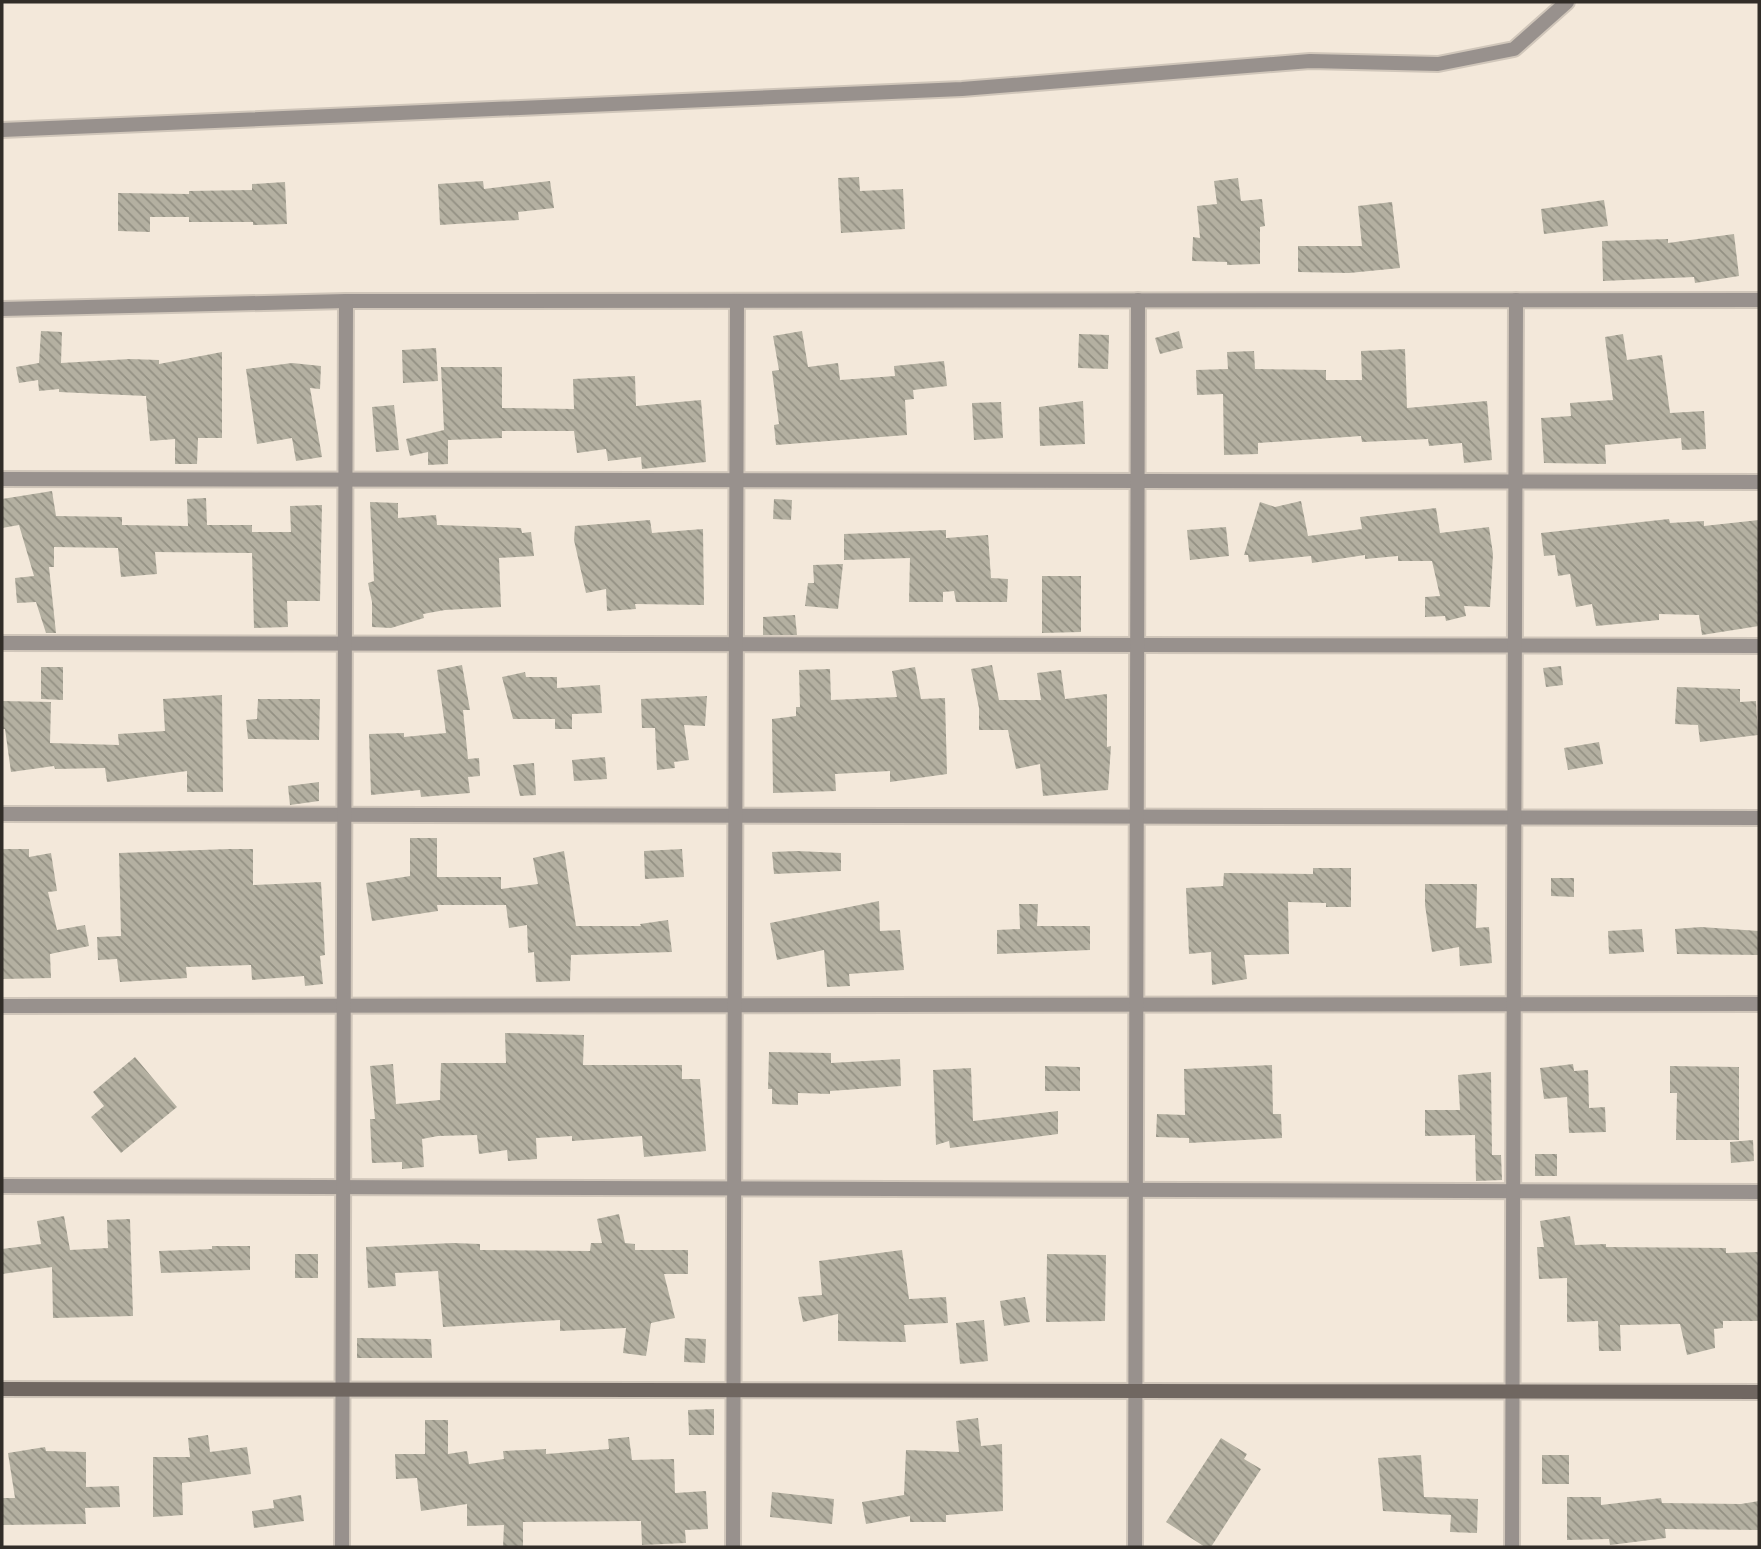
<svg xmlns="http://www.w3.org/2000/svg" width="1761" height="1549" font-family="'Exo 2',sans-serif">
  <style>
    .building { fill: url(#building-back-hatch) }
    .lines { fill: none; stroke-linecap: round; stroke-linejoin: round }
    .street-casing { stroke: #d0c6ba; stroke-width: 18 }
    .secondary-casing { stroke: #d0c6ba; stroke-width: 18 }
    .street { stroke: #98918d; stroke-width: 14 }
    .secondary { stroke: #706761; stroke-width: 14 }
  </style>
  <defs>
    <pattern id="building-back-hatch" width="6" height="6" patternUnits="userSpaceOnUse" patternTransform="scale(1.75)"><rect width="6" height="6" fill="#b4b0a1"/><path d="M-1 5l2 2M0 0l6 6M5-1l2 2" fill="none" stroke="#939083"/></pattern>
  </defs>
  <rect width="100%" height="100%" fill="#f3e8da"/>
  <g class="building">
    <path d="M859,177L860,191L903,189L905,229L841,233L838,178Z"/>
    <path d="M1238,178L1241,201L1262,199L1265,226L1260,227V264L1227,265V262L1192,261L1193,237L1200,238L1197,206L1217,204L1214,181Z"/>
    <path d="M483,181L484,189L550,181L554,208L518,212L519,220L440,225L438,184Z"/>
    <path d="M285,182L287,224L253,225V222H189V217H150V232L118,231V193L189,194V191L252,190V184Z"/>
    <path d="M1604,200L1608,226L1544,234L1541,209Z"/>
    <path d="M1392,202L1400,268L1349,273L1298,272V246H1362L1358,206Z"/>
    <path d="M1734,234L1739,276L1695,283L1694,277L1603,281L1602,241L1668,239V243Z"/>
    <path d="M41,331L62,332L61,363L130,359L159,360V364L222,352V438H198L197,464H175V439L150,441L146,396L59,392V389L39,391L38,380L19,383L16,367L39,363Z"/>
    <path d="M802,331L808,367L838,363L840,380L895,376L894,366L944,361L947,386L913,390L914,399L905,400L907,435L776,445L774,425L779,424L772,371L779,370L773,336Z"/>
    <path d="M1179,331L1183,348L1160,354L1155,338Z"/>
    <path d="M1079,334L1109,335L1108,369L1078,368Z"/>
    <path d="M1623,334L1627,360L1662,355L1670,413L1704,411L1706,449L1682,450L1681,438L1605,445L1606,464L1544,463L1541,418L1571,416L1570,403L1613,400L1605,337Z"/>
    <path d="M436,348L438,381L403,383L402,350Z"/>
    <path d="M1405,349L1407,408L1487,401L1492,460L1464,463L1462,443L1429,446L1428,439L1362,442L1361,436L1258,443V454L1224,455L1223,394L1197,395L1196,370L1228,369L1227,352L1254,351L1255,369L1326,370V380H1362L1361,351Z"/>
    <path d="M292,363L321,366L320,389L310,388L322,457L296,461L292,438L257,444L246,369Z"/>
    <path d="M441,367H502V408L574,409L573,379L635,376L636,406L701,400L706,462L642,469L641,457L608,461L606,449L577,453L574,431H502V438L448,440V464L428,465V452L410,456L406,439L444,430Z"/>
    <path d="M1083,401L1085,444L1040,446L1039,407Z"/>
    <path d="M1001,402L1003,438L974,440L972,403Z"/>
    <path d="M394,405L399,450L376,452L372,407Z"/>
    <path d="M52,491L56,516L122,517V525L188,526L187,499L206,498L207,525H252V532H291L290,506L322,505L320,601H287L288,627L254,628L252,553L155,552L157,574L121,577L118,548L54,547V567H49L56,633H46L36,602L17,603L15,578L34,576L19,525L2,528V499Z"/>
    <path d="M774,499L792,500L791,520L773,519Z"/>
    <path d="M1301,501L1308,536L1362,529L1360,517L1436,508L1440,533L1489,527L1493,554L1490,607L1464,606L1466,616L1446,621L1445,616L1425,617V597L1440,596L1432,561H1398V556L1365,559V555L1312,563L1311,556L1249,562L1248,555H1244L1260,502L1275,507Z"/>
    <path d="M370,502L398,503V518L436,515L437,525L521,528L522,533L531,532L534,556L499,558L501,607L445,610L423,614L424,618L391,628L372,627V602L368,583L374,581Z"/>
    <path d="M1669,519L1670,523L1704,521V526L1759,520V626L1702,635L1699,615L1659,614V620L1596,626L1592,604L1576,607L1570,574L1558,576L1555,555L1544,556L1541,533Z"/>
    <path d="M650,520L652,533L703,529L704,605L635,604L636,609L607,611L606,589L586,593L574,540L575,526Z"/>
    <path d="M1226,527L1229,556L1190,560L1187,530Z"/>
    <path d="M946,530V538L988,535L991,578L1008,579L1007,602H956L954,591L943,592V602H909L910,558L844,560V534Z"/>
    <path d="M843,564L838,609L805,606L808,583H814L813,565Z"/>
    <path d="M1042,576H1081V632L1042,633Z"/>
    <path d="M795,615L797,635H763V617Z"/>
    <path d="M462,665L470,710H463L468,759L479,758L480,776L468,777L470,793L421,797L420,790L371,795L369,734L404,733V737L446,733L437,670Z"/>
    <path d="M992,665L999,700H1041L1037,673L1061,670L1065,699L1107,694V747L1111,746L1108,790L1043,796L1040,764L1016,769L1008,730H979V708L971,669Z"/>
    <path d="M1561,666L1563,685L1546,687L1543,668Z"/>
    <path d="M41,667H63V700L41,699Z"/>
    <path d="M915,667L921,699L945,698L947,774L890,782V771L835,774L836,791L773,793L772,719L796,716V707H800L799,670L830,669L831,700L897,697L892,671Z"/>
    <path d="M525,672L526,677H557V688L600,685L602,713L572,714V729H555V719H513L502,677Z"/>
    <path d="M1677,687L1740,689V702L1756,701L1758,735L1700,742L1698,725L1675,724Z"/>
    <path d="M222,695L223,792H187V771L107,782L105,768L55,769L54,766L11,772L5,729H2V701L51,702L50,743L119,745L118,734L165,731L163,699Z"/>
    <path d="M707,696L705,726L684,725L689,760L674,762L675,768L657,770L655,728H642L641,699Z"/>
    <path d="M258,699H320L319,740L248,739L246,720L257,719Z"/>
    <path d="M1599,742L1603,764L1568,770L1564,748Z"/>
    <path d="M605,757L607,779L574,781L572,760Z"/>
    <path d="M534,763L536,795L520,796L513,765Z"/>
    <path d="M319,782V801L290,805L288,786Z"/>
    <path d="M410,838H437V877H501V889L538,884L533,858L564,851L576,926H641L640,924L668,920L672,952L571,955L570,981L536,982L534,952L528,953L527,925L509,928L506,905H437L438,911L372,921L366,883L410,876Z"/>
    <path d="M2,849H29V857L51,853L57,891L48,892L57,930L85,925L89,946L50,954L51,978L2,979Z"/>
    <path d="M229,849H253V885L321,882L325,955L320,956L323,984L305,986L304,976L252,980L251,965L186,967L187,978L120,982L117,959L98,960L97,937L121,936L119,853Z"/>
    <path d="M682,849L684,877L645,879L644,851Z"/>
    <path d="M797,851L841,853V871L774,874L772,852Z"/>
    <path d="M1313,868H1351V907H1326V903L1288,902L1289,954L1244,955L1247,979L1212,985L1211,952L1189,954L1186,888L1223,886L1224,873L1313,874Z"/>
    <path d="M1551,878H1574V897L1551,896Z"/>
    <path d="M1425,884H1477L1476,928L1489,927L1492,963L1460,966L1459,947L1432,952L1425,905Z"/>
    <path d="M879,901L880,931L900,930L904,970L849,974L850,986L827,987L824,950L777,960L770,923Z"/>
    <path d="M1019,904H1038L1037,926H1090V950L997,954V930L1020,929Z"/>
    <path d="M1701,927L1759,931V955L1677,954L1675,929Z"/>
    <path d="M1642,929L1644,952L1609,954L1608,931Z"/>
    <path d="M505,1033L584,1035L583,1065H682V1079H700L706,1151L644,1157L642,1136L572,1141V1136L536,1138L537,1159L508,1161L507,1150L479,1154L477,1135L438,1136L422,1139L424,1167L402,1169V1162L372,1163L370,1119H375L370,1066L393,1064L396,1104L440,1100L441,1063H506Z"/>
    <path d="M769,1052L831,1053V1063L900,1059L901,1086L830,1091V1094L798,1093V1105L772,1104V1089H768Z"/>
    <path d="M135,1057L177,1107L121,1153L91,1117L104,1106L93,1092Z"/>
    <path d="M1573,1064L1574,1071L1588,1070L1589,1108L1605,1107L1606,1132L1569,1133L1567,1097L1544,1099L1540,1068Z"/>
    <path d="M1272,1065L1273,1114H1281L1282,1138L1189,1143V1138L1156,1137L1157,1114L1185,1115L1184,1069Z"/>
    <path d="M1045,1066L1080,1067V1091H1045Z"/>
    <path d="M1670,1066L1739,1067V1140H1676L1677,1093H1670Z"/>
    <path d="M971,1068L973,1121L1058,1111V1134L950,1148L949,1141L936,1145L933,1070Z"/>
    <path d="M1491,1072L1492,1155H1501L1502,1180L1476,1181L1475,1135L1425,1136V1110H1460L1458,1075Z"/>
    <path d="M1753,1140L1754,1161L1731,1163L1730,1142Z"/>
    <rect x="1535" y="1154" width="22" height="22"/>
    <path d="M619,1214L625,1243L635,1244V1250H688V1274H664L675,1318L651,1323L646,1356L623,1353L626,1328L560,1331V1320L443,1327L438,1271L395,1273L396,1286L368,1288L366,1247L453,1243L480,1244V1250L590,1251L591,1243H602L597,1219Z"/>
    <path d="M64,1216L70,1250L108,1248L107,1220L130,1219L133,1316L53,1318L52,1267L2,1274V1249L41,1244L37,1221Z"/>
    <path d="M1570,1216L1575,1245L1606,1244V1247L1726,1248V1253L1759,1252V1321H1723V1328L1714,1329L1715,1348L1687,1355L1680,1324L1620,1325L1621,1351H1599L1598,1321L1567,1322V1278L1539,1279L1537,1247H1544L1540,1221Z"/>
    <path d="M212,1246H250V1270L161,1273L159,1251L212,1249Z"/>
    <path d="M902,1250L909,1299L946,1297L948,1323L904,1325L906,1342L838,1341V1314L803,1322L798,1297L822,1295L819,1261Z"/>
    <rect x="295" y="1254" width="23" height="24"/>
    <path d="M1047,1254L1106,1255L1105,1321L1046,1322Z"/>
    <path d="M1025,1297L1030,1322L1004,1326L1000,1301Z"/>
    <path d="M984,1320L988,1361L960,1364L956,1323Z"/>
    <path d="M357,1338L431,1339L432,1358H357Z"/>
    <path d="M685,1338L706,1339L705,1363L684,1362Z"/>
    <path d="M714,1409V1435H689L688,1410Z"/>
    <path d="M978,1418L981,1446L1002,1444L1003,1511L946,1515V1522H910V1516L866,1524L862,1502L904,1495L906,1450L959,1452L956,1421Z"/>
    <path d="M425,1420H448V1454L467,1451L469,1464L504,1459L503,1451L546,1449V1454L609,1449L608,1439L629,1437L632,1460L674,1459L675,1493L706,1491L708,1529L685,1530L686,1543L642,1545L641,1521L523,1522V1547H503L504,1525L467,1526V1504L421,1511L417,1478L396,1479L395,1454H425Z"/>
    <path d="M208,1435L210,1452L247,1447L251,1474L182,1483L183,1515L153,1517V1457H190L188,1438Z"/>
    <path d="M1221,1438L1247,1454L1244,1459L1261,1469L1211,1547H1205L1166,1522Z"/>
    <path d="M45,1447L46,1451L86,1452V1487L119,1486L120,1507L85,1508L86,1524L2,1525V1498H15L8,1453Z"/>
    <path d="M1421,1455L1424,1497L1478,1499L1477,1533L1450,1532L1451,1515L1383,1511L1378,1458Z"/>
    <rect x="1542" y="1455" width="27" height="29"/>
    <path d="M772,1492L834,1499L832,1524L770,1517Z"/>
    <path d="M301,1495L304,1521L254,1528L252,1511L274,1508L273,1500Z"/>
    <path d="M1567,1497H1601V1505L1661,1498L1662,1503L1741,1504L1759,1501V1530L1665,1529L1666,1538L1610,1545L1609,1539L1567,1540Z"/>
  </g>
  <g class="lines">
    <g class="street-casing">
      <g id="street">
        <path d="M2,130L962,89L1310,61L1438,64L1514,49L1567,2"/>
        <path d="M2,309L346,301L1759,300"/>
        <path d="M2,479L1759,482"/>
        <path d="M2,643L1759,646"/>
        <path d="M2,814L1759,818"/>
        <path d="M2,1006L1759,1004"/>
        <path d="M2,1186L1759,1192"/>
        <path d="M342,1547L346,301"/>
        <path d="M733,1547L737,301"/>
        <path d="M1135,1547L1138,300"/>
        <path d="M1512,1547L1516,300"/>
      </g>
    </g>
    <g class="secondary-casing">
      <path id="secondary" d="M2,1389L1759,1392"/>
    </g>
    <use href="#street" class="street"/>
    <use href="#secondary" class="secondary"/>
  </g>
  <rect width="1761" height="1549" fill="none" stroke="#312d28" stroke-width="7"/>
</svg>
